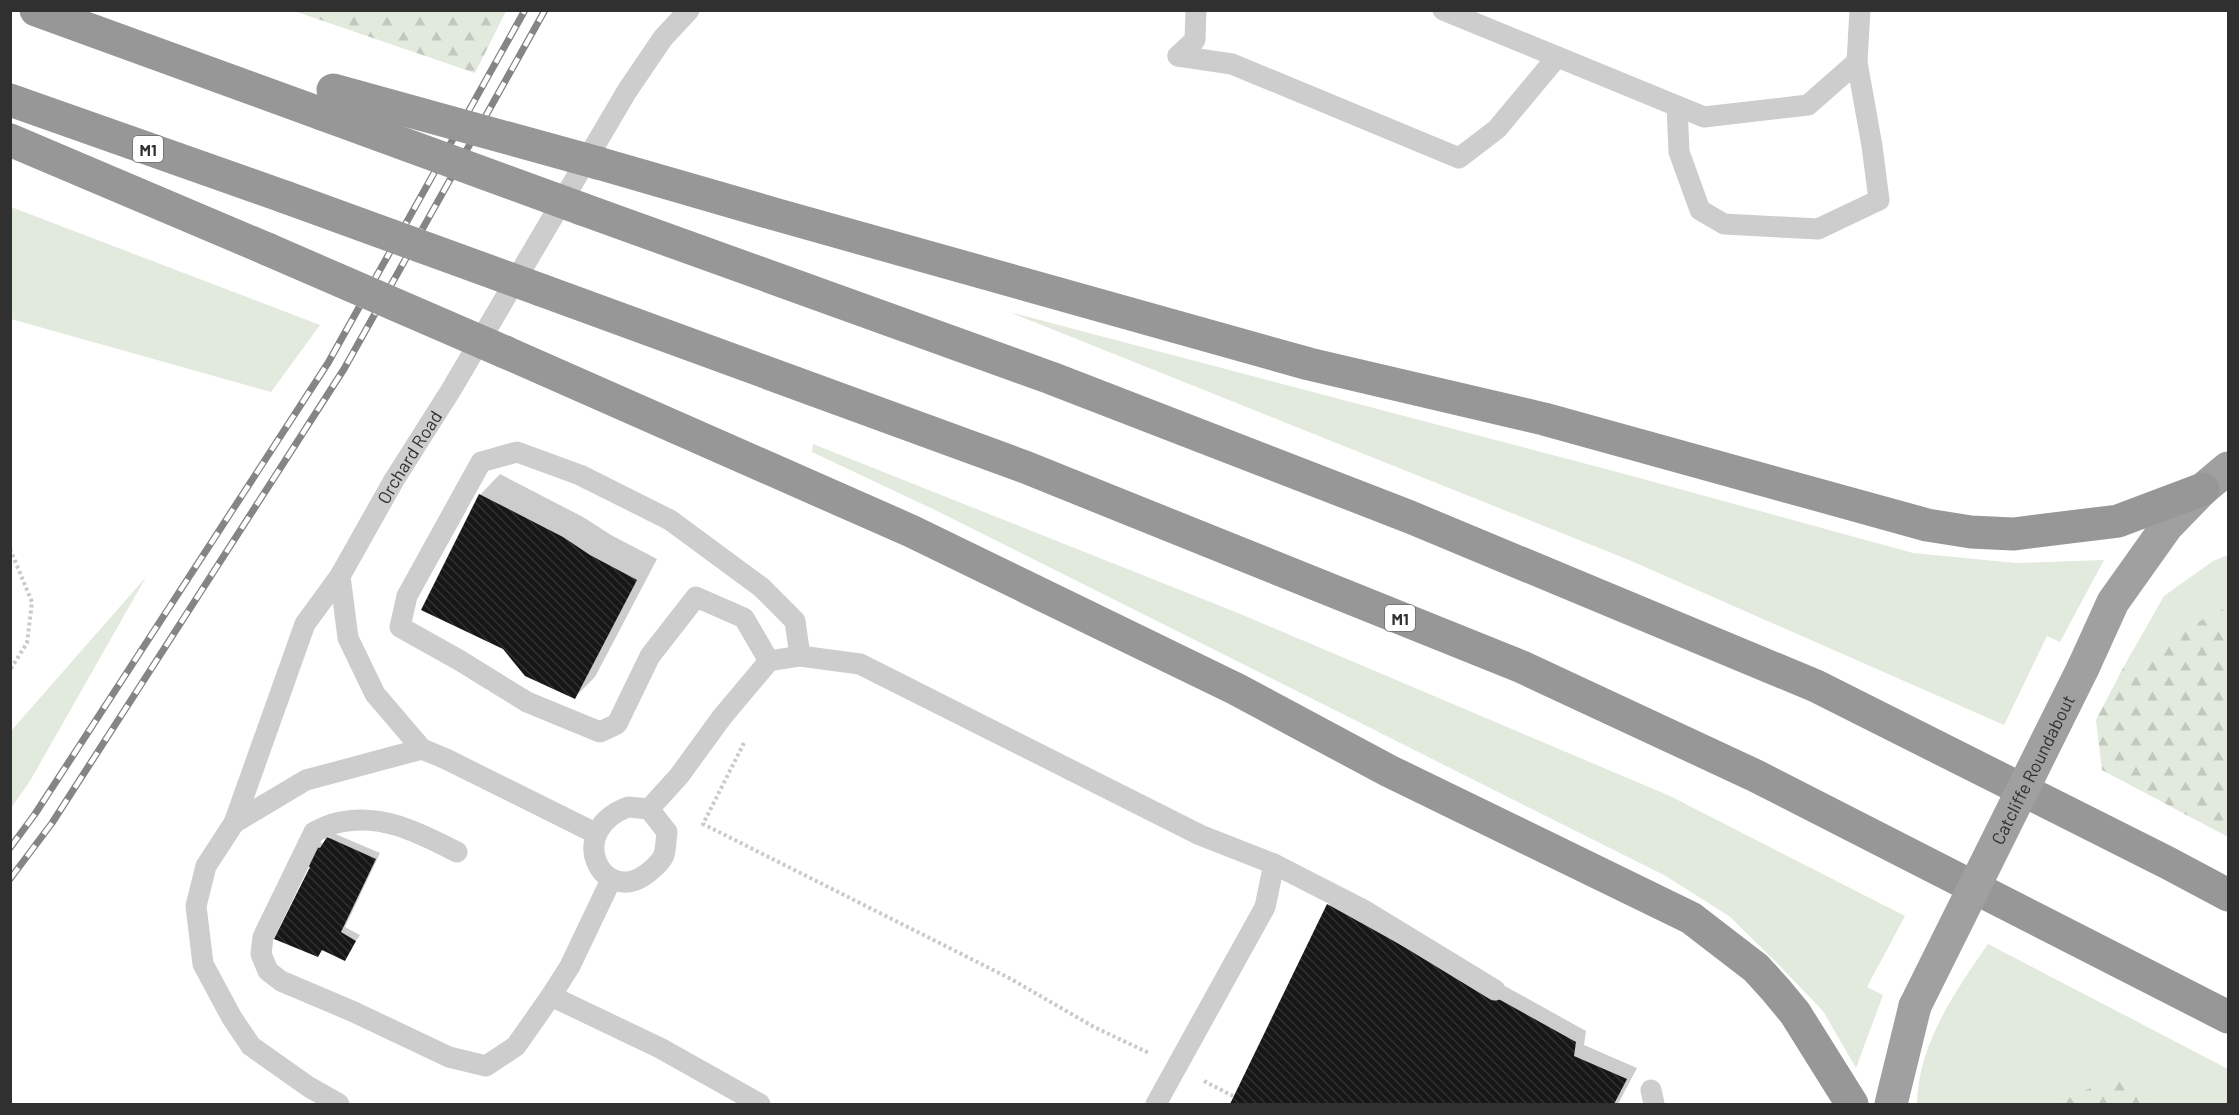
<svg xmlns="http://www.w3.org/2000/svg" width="2239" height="1115" font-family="Barlow,sans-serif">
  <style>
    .grass { fill: #e2e9dd }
    .forest { fill: url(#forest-firs) }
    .shadow { fill: #0003 }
    .building { fill: url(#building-back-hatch) }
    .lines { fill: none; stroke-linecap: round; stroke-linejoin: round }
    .path { stroke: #cacaca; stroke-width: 4; stroke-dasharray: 3 3; stroke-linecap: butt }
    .service { stroke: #cdcdcd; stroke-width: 21 }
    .trunk { stroke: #a0a0a0; stroke-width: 33 }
    .motorway { stroke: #979797; stroke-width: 33 }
    .rail-casing { stroke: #858585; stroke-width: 7 }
    .rail { stroke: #fff; stroke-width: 4.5; stroke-dasharray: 14; stroke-linecap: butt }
    .trunk-bridge { stroke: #a0a0a0; stroke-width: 33 }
    .motorway-bridge { stroke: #979797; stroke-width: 33 }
    .labels { text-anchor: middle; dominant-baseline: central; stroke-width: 6; stroke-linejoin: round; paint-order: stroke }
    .shield { fill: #fff; stroke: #6e6e6e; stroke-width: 1.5 }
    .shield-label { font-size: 16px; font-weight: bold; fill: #303030 }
    .street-label { font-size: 18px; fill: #303030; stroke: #fff }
  </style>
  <defs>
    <pattern id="forest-firs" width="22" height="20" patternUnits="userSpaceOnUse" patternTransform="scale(1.5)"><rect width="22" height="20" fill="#e2e9dd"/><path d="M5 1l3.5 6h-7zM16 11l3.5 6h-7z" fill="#c2c8be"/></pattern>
    <pattern id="building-back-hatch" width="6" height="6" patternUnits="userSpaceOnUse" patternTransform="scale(1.5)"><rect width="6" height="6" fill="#171717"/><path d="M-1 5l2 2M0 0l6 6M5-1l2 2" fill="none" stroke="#303030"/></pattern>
  </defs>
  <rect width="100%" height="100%" fill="#fff"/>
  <g class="grass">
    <path d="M10,207H11L320,325L271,392L11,319Z"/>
    <path d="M1009,312L1621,473L1913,553L2016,563L2104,560L2060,642L2047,636L2004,725L1629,560Z"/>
    <path d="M813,444L1238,613L1670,796L1905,916L1867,987L1883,995L1856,1068L1823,1011L1776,962L1729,916L1664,875L937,511L812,452Z"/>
    <path d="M2228,555V606L2161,642L2123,668L2164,596L2213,561Z"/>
    <path d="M146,577L30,781L11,808V731Z"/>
    <path d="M1988,944L2228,1069V1104H2152L2123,1073L2055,1104H1917C1918,1044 1955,992 1988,944Z"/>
  </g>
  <g class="forest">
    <path d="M294,11L506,10V11L475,73Z"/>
    <path d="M2228,606V837L2102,770L2096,720L2123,668L2161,642Z"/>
    <path d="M2123,1073L2152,1104H2055Z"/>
  </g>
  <g class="shadow">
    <path d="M500,474L583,517L611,535L657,559L595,677L575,697L480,495Z"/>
    <path d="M333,833L380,853L345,927L360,935L344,959L323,949L317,956L310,839L324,844Z"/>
    <path d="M1339,894L1586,1031L1584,1045L1637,1068L1618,1104H1231L1329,905Z"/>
  </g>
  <g class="building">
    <path d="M479,494L563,537L590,555L637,580L575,699L525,676L503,649L421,610Z"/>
    <path d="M327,837L376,859L341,932L356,941L345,961L322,950L318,957L274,939L310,867L294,862L303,843L320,848Z"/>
    <path d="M1327,904L1576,1042L1574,1056L1627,1079L1614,1104H1230Z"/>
  </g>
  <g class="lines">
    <g class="path">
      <path d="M10,549L32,602L27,643L10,670"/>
      <path d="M744,743L703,824L1011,979L1094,1027L1149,1053"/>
      <path d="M1204,1081L1233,1096"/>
    </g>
    <g class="service">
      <path d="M1443,10L1704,117L1808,105L1857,62"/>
      <path d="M1178,56L1232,64L1459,158L1497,129L1557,57"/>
      <path d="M1178,56L1195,40L1196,10"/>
      <path d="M1677,106L1679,152L1700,210L1724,224L1818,229L1879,200L1872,146L1857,62L1860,10"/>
      <path d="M340,576L348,638L375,694L422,749L446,759L595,833"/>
      <path d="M769,661L744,618L696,597L650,656L617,724L600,732L527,702L459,660L400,627L407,596L481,462L517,452L580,475L670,520L761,587L795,621L800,656"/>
      <path d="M628,807L649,809L667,832C666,839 666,848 664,855C661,862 651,871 645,875C602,905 564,831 628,807Z"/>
      <path d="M649,809L679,776L722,717L769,661L800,656L860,664L1200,835L1274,864L1362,909L1495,990"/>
      <path d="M234,823L306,780L422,749"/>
      <path d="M457,852C421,834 383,813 341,822C332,823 323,828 314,832L263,937L261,954L268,971L281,981L354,1012L449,1057L486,1066L516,1046L551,996L570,966L611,880"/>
      <path d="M551,996L660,1048L760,1104"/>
      <path d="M1651,1090L1654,1104"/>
      <path id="s1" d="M339,1104L309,1087L251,1046L232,1018L203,964L196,906L206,866L234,823L305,624L340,576L394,480L451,390L627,91L663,38L689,10"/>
      <path d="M1156,1104L1265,907L1274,864"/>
    </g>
    <g class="trunk">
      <path d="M2083,668L2113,602L2167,526L2203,489L2228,468"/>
      <path d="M1891,1104L1915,1006"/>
    </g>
    <g class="motorway">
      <path d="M36,10L322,114"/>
      <path d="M10,100L285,197"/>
      <path d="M10,140L267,249"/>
      <path d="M598,163L778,215L1309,364L1544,419L1927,525L1971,532L2013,534L2118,521L2203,489"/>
      <path d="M582,209L1051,378L1410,517L1816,686L2168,863L2228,895"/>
      <path d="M541,290L1025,467L1522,667L1756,776L2228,1017"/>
      <path d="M505,352L911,531L1236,689L1389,771L1691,918L1756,968L1776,990L1795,1013L1852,1104"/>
    </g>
    <g class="rail-casing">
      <g id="rail">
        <path d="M10,848L35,814L328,363L525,10"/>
        <path d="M10,879L52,823L344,369L545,10"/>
      </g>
    </g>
    <use href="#rail" class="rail"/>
    <path class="trunk-bridge" id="s2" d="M1915,1006L2083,668"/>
    <g class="motorway-bridge">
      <path d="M333,90L598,163"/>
      <path d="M322,114L582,209"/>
      <path d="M285,197L541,290"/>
      <path d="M267,249L505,352"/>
    </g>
  </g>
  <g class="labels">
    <g class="shield">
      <rect x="133" y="136" width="30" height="26" rx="4.5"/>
      <rect x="1385" y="605" width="30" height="26" rx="4.5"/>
    </g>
    <g class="shield-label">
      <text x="148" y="149">M1</text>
      <text x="1400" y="618">M1</text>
    </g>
    <g class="street-label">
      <text stroke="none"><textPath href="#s1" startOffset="760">Orchard Road</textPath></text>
      <text stroke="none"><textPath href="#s2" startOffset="264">Catcliffe Roundabout</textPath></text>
    </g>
  </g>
  <rect width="2239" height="1115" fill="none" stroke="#303030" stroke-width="24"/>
</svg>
